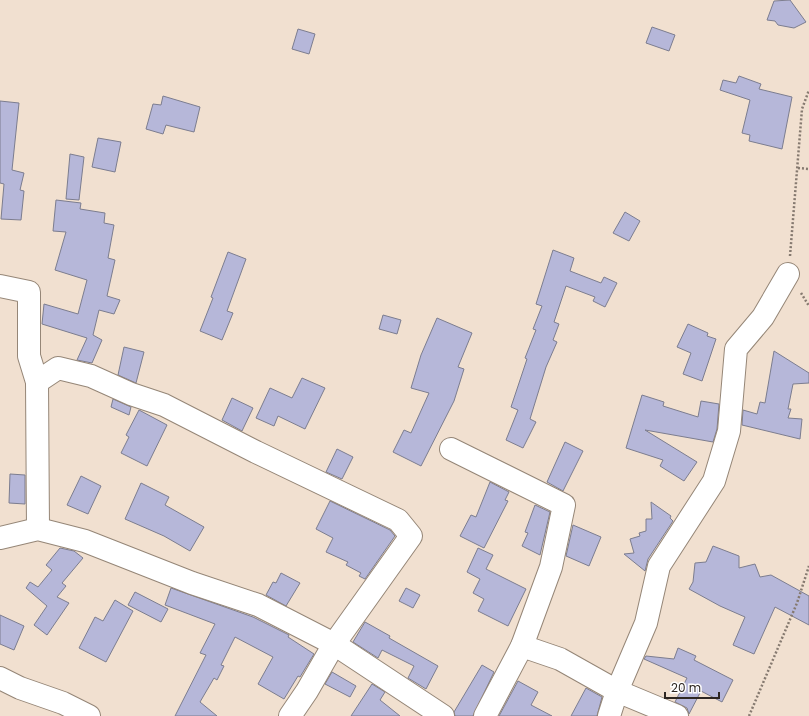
<svg xmlns="http://www.w3.org/2000/svg" width="809" height="716" font-family="Poppins,sans-serif">
  <style>
    .building { fill: #b6b7d9; stroke: #7c7d8f }
    .lines { fill: none; stroke-linecap: round; stroke-linejoin: round }
    .minor-casing { stroke: #958677; stroke-width: 24 }
    .path { stroke: #867a70; stroke-width: 2.5; stroke-dasharray: 2 2; stroke-linecap: butt }
    .minor { stroke: #fff; stroke-width: 22 }
  </style>
  <rect width="100%" height="100%" fill="#f1e0d0"/>
  <g class="building">
    <path d="M790,0L806,22L794,28L778,25L775,21L767,20L774,1Z"/>
    <path d="M652,27L675,35L669,51L646,43Z"/>
    <path d="M298,29L315,34L309,54L292,49Z"/>
    <path d="M739,76L761,84L759,89L792,97L782,149L749,141L750,135L742,133L750,100L720,90L723,80L736,83Z"/>
    <path d="M163,96L200,107L194,132L166,125L163,134L146,129L153,104L161,105Z"/>
    <path d="M0,101L19,103L12,170L24,173L20,190L24,191L21,220L1,219L4,184L0,183Z"/>
    <path d="M98,138L121,142L115,172L92,167Z"/>
    <path d="M70,154L84,157L79,200L66,199Z"/>
    <path d="M56,200L81,203L80,209L105,213L104,223L114,225L108,258L115,260L107,296L120,300L114,314L99,310L93,335L102,340L92,363L77,360L87,338L42,324L44,304L78,314L87,280L55,270L66,232L53,231Z"/>
    <path d="M625,212L640,221L629,241L613,233Z"/>
    <path d="M553,250L574,258L570,271L601,283L604,277L617,283L605,307L593,301L595,297L566,286L554,322L559,324L553,340L557,342L546,367L530,419L536,422L523,448L506,440L518,410L511,407L527,359L525,358L536,330L533,329L542,306L536,304Z"/>
    <path d="M228,252L246,259L227,311L233,313L222,340L200,331L213,298L211,297Z"/>
    <path d="M383,315L401,320L397,334L379,329Z"/>
    <path d="M437,318L472,333L458,367L464,369L454,401L421,466L393,452L404,430L411,433L429,393L411,388L421,355Z"/>
    <path d="M688,324L708,333L707,336L716,339L702,381L683,374L691,353L677,347Z"/>
    <path d="M124,347L144,352L136,383L118,375Z"/>
    <path d="M774,351L809,373V383L793,384L788,409H791L788,418L802,419L800,439L742,425L743,410L757,414L760,402L765,403Z"/>
    <path d="M302,378L325,388L305,429L278,416L274,426L256,418L270,388L292,398Z"/>
    <path d="M642,395L664,402L663,406L698,417L701,401L719,404L717,429L713,442L645,430L697,462L684,481L660,466L663,460L626,448Z"/>
    <path d="M232,398L253,408L242,431L222,420Z"/>
    <path d="M113,399L131,407L129,415L111,407Z"/>
    <path d="M139,410L167,425L147,466L121,453L129,437L126,435Z"/>
    <path d="M565,442L583,451L563,491L547,482Z"/>
    <path d="M337,449L353,457L342,479L326,472Z"/>
    <path d="M10,474L25,475V504L9,503Z"/>
    <path d="M81,476L101,486L88,514L67,505Z"/>
    <path d="M490,482L509,492L505,500L508,501L484,548L460,536L471,515L476,517Z"/>
    <path d="M141,483L169,497L165,505L204,527L190,551L164,536L125,519Z"/>
    <path d="M330,501L390,530L395,536L365,579L359,576L361,573L346,565L348,562L326,552L333,538L316,529Z"/>
    <path d="M651,502L671,516L670,518L673,521L648,559L645,571L624,554L634,553L630,539L640,536L639,533L646,531V519H652Z"/>
    <path d="M535,505L550,512L540,555L522,546L528,533L525,532Z"/>
    <path d="M573,525L601,537L589,566L566,556Z"/>
    <path d="M713,546L739,556V568L755,564L760,577L771,575L809,596V625L775,607L754,654L733,645L745,617L720,606L689,589L693,582L695,563L706,562Z"/>
    <path d="M60,548L74,551L83,558L62,583L66,586L57,597L69,603L47,635L34,625L47,606L26,588L30,582L38,587L52,570L46,565Z"/>
    <path d="M478,548L493,555L486,569L526,589L508,626L478,611L484,599L473,593L480,579L467,572Z"/>
    <path d="M281,573L300,583L286,606L266,595L273,582L276,583Z"/>
    <path d="M171,588L253,617L289,635L288,637L314,654L300,677L298,676L284,699L258,684L273,657L235,637L221,665L224,666L217,680L214,678L200,702L217,716H175L206,655L200,653L215,624L165,605Z"/>
    <path d="M406,588L420,595L413,608L399,601Z"/>
    <path d="M135,592L168,609L161,622L128,605Z"/>
    <path d="M115,600L133,611L106,662L79,648L95,617L103,621Z"/>
    <path d="M0,615L24,626L14,650L0,644Z"/>
    <path d="M365,622L390,636L389,638L438,666L426,689L408,678L414,666L382,650L378,658L353,642Z"/>
    <path d="M678,648L696,656L694,660L733,680L722,702L701,691L689,714L687,708L675,702L687,678L644,659L646,656L674,659Z"/>
    <path d="M482,665L494,672L473,716H455L454,712Z"/>
    <path d="M332,672L356,686L350,697L325,684Z"/>
    <path d="M518,681L538,692L531,705L552,716H499Z"/>
    <path d="M372,684L385,692L380,700L400,716H351Z"/>
    <path d="M586,688L602,697L597,716H571Z"/>
  </g>
  <g class="lines">
    <g class="minor-casing">
      <g id="minor">
        <path d="M0,286L29,292V356L37,382"/>
        <path d="M451,449L564,505L551,567L522,646L485,716"/>
        <path d="M38,529L37,382L58,368L91,376L131,394L164,405L256,452L398,520L411,536L334,644L307,691L290,716"/>
        <path d="M0,538L38,529L85,541L192,583L258,605L334,644L443,716"/>
        <path d="M522,646L560,659L617,691L677,716"/>
        <path d="M0,678L20,688L63,703L89,716"/>
        <path d="M609,716L617,691L646,623L659,566L714,481L729,431L736,349L763,317L788,274"/>
      </g>
    </g>
    <g class="path">
      <path d="M798,168L809,169"/>
      <path d="M790,256L802,109L809,90"/>
      <path d="M801,293L809,306"/>
      <path d="M749,716L797,603L809,566"/>
    </g>
    <use href="#minor" class="minor"/>
  </g>
  <path d="M665 692v6h54v-6" fill="none" stroke="#2d2621" stroke-width="2"/>
  <text x="671" y="692" font-size="12" fill="#2d2621" stroke="#ffffff" stroke-width="3" paint-order="stroke">20 m</text>
</svg>
